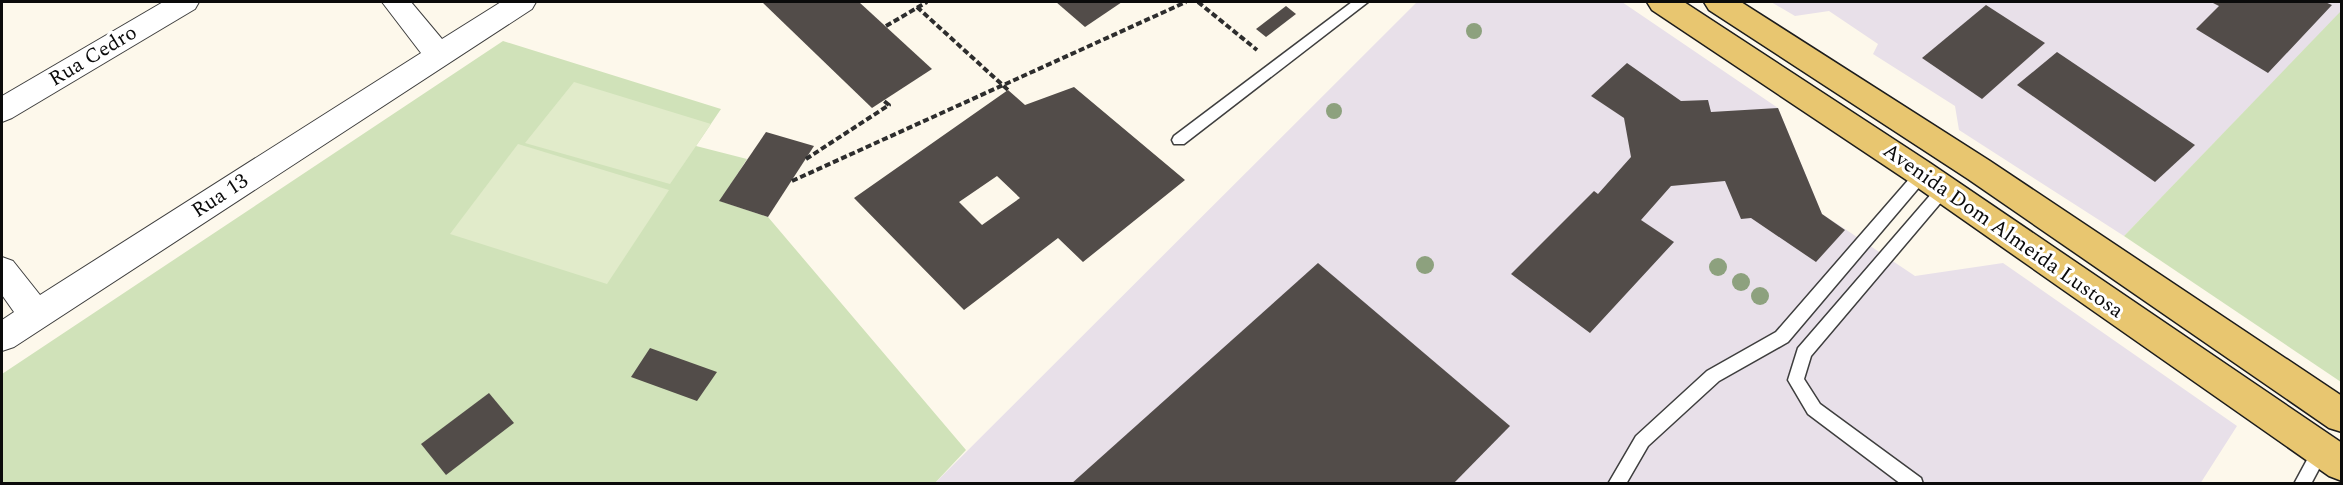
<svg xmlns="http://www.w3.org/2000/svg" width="2343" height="485" font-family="Spectral,serif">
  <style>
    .industrial { fill: #e8e0e9 }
    .green { fill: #d0e2b9 }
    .pitch { fill: #e1ebca }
    .building { fill: #524c49; fill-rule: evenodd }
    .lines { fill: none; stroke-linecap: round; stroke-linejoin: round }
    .service-casing { stroke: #3e3e3e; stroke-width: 3 }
    .minor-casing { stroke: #3e3e3e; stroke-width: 2 }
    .primary-casing { stroke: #1c1c1c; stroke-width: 3 }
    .path { stroke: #2d2d2d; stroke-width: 4; stroke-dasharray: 6 3; stroke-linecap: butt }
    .service { fill: #fff; fill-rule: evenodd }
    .minor { fill: #fff; fill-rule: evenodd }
    .primary { fill: #e8c670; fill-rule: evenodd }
    .tree { fill: #8da17e }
    .labels { text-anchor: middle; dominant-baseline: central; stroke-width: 6; stroke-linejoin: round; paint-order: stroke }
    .street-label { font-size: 21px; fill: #0b0b0b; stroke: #fff }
  </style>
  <rect width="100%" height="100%" fill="#fdf8eb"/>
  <g class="industrial">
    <path d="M1417,2H1622L1778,108L1822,214L1845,229L1915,276L2003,263L2237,426L2200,484H934Z"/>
    <path d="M1771,2H2341L2342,11L2124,236L1959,130L1955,106L1873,54L1878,44L1829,11L1795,16Z"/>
  </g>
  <g class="green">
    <path d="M2341,11V382L2124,236Z"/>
    <path d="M503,41L721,109L696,146L747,159L720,201L768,217L966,450L934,484H2V374Z"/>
  </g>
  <g class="pitch">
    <path d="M574,82L711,124L670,184L525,143Z"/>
    <path d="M518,144L669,190L607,284L450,234Z"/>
  </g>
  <g class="building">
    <path d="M762,2H859L932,69L872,108Z"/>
    <path d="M1056,2H1122L1085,27Z"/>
    <path d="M2211,2H2325L2332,5L2268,73L2196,29L2219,6Z"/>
    <path d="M1986,5L2045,43L1982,99L1922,58Z"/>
    <path d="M1286,6L1296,14L1266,37L1256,29Z"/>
    <path d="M2057,52L2195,145L2155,182L2017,85Z"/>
    <path d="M1627,63L1681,101L1708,100L1711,112L1778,108L1822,214L1845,230L1816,262L1751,218L1741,219L1725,181L1671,186L1641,220L1674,242L1590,333L1511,274L1594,191L1598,194L1631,157L1624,118L1591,96Z"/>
    <path d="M1074,87L1185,180L1083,262L1058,238L964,310L854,198L1008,90L1025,105ZM997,176L1020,198L982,225L959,202Z"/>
    <path d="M766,132L814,146L768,217L719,201Z"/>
    <path d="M1318,263L1510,426L1453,484H1071Z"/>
    <path d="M650,348L717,372L697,401L631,377Z"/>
    <path d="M489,393L514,423L446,475L421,444Z"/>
  </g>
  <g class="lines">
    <g class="service-casing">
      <g id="service">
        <path d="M1352,2H1368L1184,144H1174L1172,140L1174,136Z"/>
        <path d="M1922,168L1927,170L1929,174L1927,178L1788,342L1719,381L1648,446L1626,484H1608L1636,436L1707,371L1776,332L1917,170Z"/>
        <path d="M1944,183L1949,185L1951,189L1949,193L1811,356L1804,379L1820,404L1921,478L1923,484H1901L1808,414L1788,380L1798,348L1939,185Z"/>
        <path d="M2321,442L2327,445L2329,450L2311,484H2294L2315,445Z"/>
      </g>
    </g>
    <g class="minor-casing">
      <g id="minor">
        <path d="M163,2H199L195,9L12,118L2,122V96Z"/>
        <path d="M382,2H411L442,39L501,2H536L532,9L14,347L2,351V320L14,312L2,295V257L13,261L40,295L421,53Z"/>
      </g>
    </g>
    <g class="primary-casing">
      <g id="primary">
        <path d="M1647,2H1684L1930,163L2342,443V481L2329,476L1908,181L1652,10Z"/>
        <path d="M1704,2H1741L1990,161L2342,396V432L2329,428L1968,179L1709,10Z"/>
      </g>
    </g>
    <g class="path">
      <path d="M1198,2L1257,50"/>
      <path d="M917,7L1008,90"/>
      <path d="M886,26L927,2"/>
      <path d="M806,159L889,105L884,101"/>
      <path d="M792,181L1186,2"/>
    </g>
    <use href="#service" class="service"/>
    <use href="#minor" class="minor"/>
    <use href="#primary" class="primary"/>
  </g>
  <g class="tree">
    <circle cx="1474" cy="31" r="8"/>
    <circle cx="1334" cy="111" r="8"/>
    <circle cx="1425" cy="265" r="9"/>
    <circle cx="1718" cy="267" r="9"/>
    <circle cx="1741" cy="282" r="9"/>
    <circle cx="1760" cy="296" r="9"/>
  </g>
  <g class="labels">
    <g class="street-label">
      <text transform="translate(93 56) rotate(-31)">Rua Cedro</text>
      <text transform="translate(220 196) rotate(-33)">Rua 13</text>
      <text transform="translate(2003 231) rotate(35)">Avenida Dom Almeida Lustosa</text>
    </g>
  </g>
  <rect width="2343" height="485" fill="none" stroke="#0b0b0b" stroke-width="6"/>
</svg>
